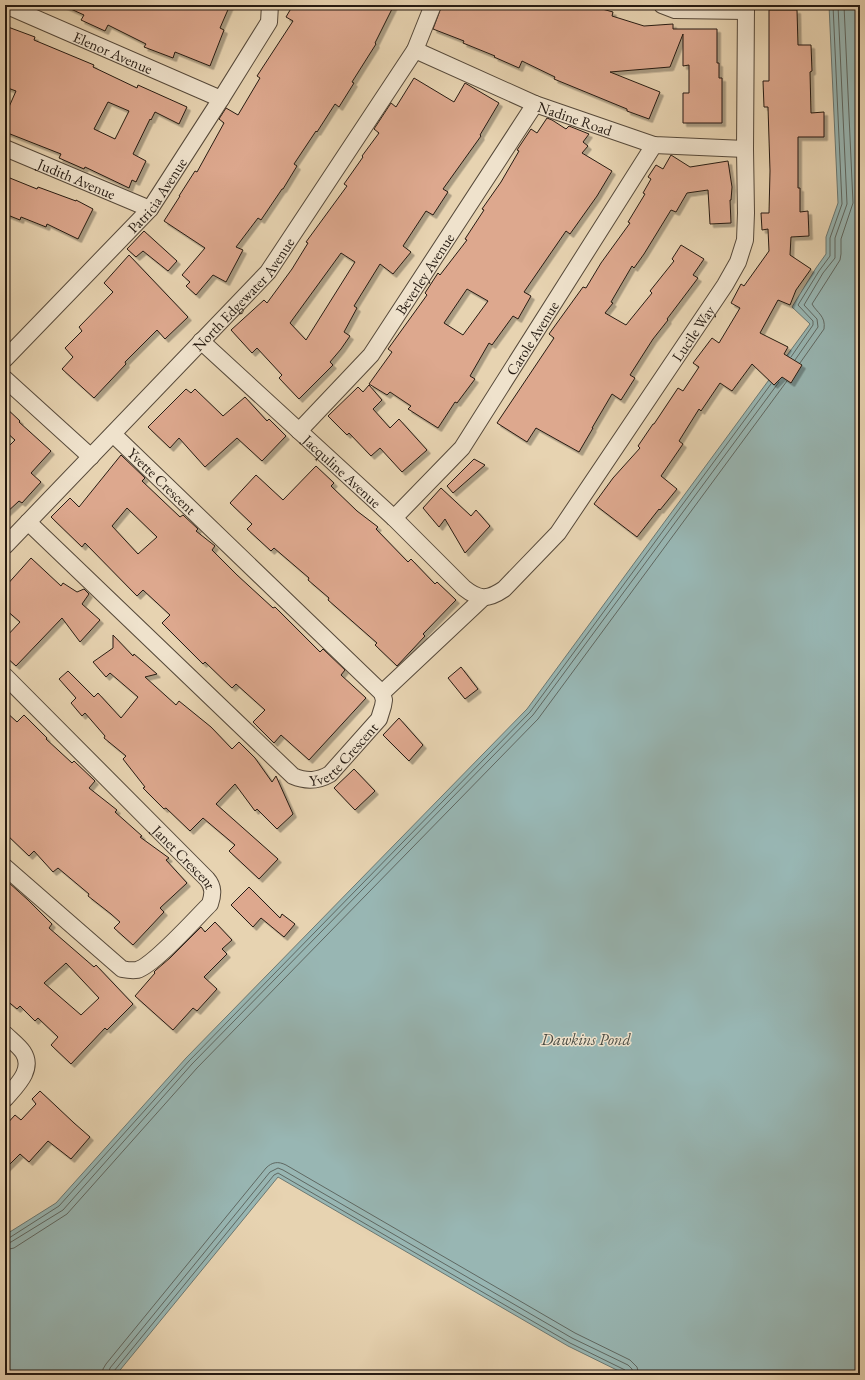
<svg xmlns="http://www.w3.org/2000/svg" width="865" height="1380" font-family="'EB Garamond',serif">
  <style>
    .water { fill: #98b6b3; stroke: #6a7873 }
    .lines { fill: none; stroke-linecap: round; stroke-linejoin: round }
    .shore { stroke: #5f6862; stroke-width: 1 }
    .building { fill: #dda88e; stroke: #261b12; fill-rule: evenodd; filter: url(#shadow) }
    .minor-casing { stroke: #56493a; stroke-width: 18 }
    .minor { stroke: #efe2cc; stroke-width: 16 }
    .labels { text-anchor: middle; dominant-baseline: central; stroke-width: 3; stroke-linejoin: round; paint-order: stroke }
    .street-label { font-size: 15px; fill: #261b12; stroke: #efe2cc }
    .water-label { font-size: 16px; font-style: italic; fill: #484a42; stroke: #efe2cc }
  </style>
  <defs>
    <filter id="shadow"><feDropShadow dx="3.5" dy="3.5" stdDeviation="0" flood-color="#0004"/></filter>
  </defs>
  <rect width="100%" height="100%" fill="#e7d3b1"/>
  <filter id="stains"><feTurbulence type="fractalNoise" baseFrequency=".005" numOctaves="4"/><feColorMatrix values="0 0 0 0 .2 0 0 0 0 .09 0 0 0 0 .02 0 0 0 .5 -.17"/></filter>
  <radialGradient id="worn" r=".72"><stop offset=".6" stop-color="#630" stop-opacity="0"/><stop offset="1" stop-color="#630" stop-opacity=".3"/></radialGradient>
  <path class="water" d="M829,5H860V1375H627L568,1346L278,1177L116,1375H5V1235L56,1203L186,1058L527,709L810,324L792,307L816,268L826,254V237L838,203Z"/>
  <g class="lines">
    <g class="shore">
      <path d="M791,357L813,325V321L798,305L819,271L830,256V238L842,204L833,5"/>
      <path d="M795,360L818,327L817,319L804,305L823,273L835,258V238L847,204L838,5"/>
      <path d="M800,363L824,329C826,316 817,313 812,304L840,260L841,254V239L853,203L844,5"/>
      <path d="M5,1239L9,1238L59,1206L189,1061L530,712L771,384"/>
      <path d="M5,1244L11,1242L63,1210L192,1064L533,715L779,382"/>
      <path d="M5,1250L14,1248L67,1214L197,1068L538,719L787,381"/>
      <path d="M102,1375L103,1369L106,1364L266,1168C272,1162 278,1161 286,1165L575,1333L630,1360L637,1367L639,1375"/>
      <path d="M108,1375L110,1368L270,1172L278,1168L283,1170L572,1338L628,1365L632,1369L633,1375"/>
      <path d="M113,1375L114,1371L274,1175L278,1173L570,1343L625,1370L627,1372L628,1375"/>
    </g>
  </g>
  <g class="building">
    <path d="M62,5H230L220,28L224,30L210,66L175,52L173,58L144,47L146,44L108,25L105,31L81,20L84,15Z"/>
    <path d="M293,5H394L375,43L376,44L352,82L354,83L339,107L335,104L317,132L316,131L294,164L297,166L283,189H282L261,220L258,218L236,247L243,250L226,282L213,275L196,295L186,286L190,282L182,275L205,248L164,221L180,196H179L195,171L197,172L224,123L219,119L226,108L238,115L260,78L257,76L293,21L286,17Z"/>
    <path d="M442,5H588L613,12L612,16L644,26L673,24V29H717V63H719V78H722V123H683V93H689V65L683,66V34L670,67L610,72L660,92L649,119L627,111V109L554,79L555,77L522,61L519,68L494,57L495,56L463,43L464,41L433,29Z"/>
    <path d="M769,10H797L798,45H811L812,71L810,72L811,113L824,112V137H798V188H800V212L808,211L809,236L791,237L790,255L811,269L796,290L790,305L778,300L760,333L788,347L784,354L802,365L791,383L782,377L774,385L752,364L732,391L720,383L701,411L699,409L679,441L683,444L661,476L677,489L660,510L659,509L637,537L594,504L613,478L640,448L638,446L653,424H654L678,388L683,391L699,367L693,363L712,338L719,343L740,308L731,303L741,284L744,286L769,251L768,229L762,230L761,213H769L770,171L768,107H764L763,81H769Z"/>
    <path d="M8,27L35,37L34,40L94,65L93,67L137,88L138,85L187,107L179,124L155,112L151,120L150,119L133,154L146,161L136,182L132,180L129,188L85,167L84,169L59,158L61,154L5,132V116L16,91L5,87V36ZM108,102L129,111L115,139L94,129Z"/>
    <path d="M414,78L454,102L465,83L499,103L480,135L481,136L443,189L448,192L433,215L426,211L403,246L411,252L393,274L380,264L354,306L357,308L344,332L350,336L341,349L330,362L333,365L299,399L279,378L282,375L257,348L252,353L231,330L264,300L267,303L292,269L308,243L306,242L347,186L344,184L363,157L362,156L379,133L374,129L391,103L396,107ZM341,253L355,262L306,340L290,323Z"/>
    <path d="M547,118L552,120L566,129L569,126L589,134L583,142L588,146L582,153L612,171L597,196L570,234L566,231L524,292L531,296L518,319L513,316L492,345L489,343L470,376L475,379L457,403L455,402L438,428L408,409L411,406L390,392L387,395L369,384L392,352L388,349L427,295L425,293L438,273L440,275L467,240L465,239L484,210L482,209L501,182L519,151L517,150L531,129L537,133ZM467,289L488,301L463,335L444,323Z"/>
    <path d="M671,155L690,167L728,161L732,187L731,200H730L731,223L710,224L708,190L687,193L676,212L671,210L644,254L634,268L632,266L611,302L613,303L605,313L626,325L652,293L650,291L674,261L672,259L681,245L704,259L693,275L698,278L667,319L668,320L653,339L630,375L635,378L621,400L612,394L592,428H593L579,452L536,428L527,442L497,423L554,338L549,334L583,287L586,288L601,263L630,223L628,222L645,194L643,193L651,179L648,177L656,165L663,169Z"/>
    <path d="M5,176L37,189L38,187L76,201V200L93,209L78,239L47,224L46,227L21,217L20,220L5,214Z"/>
    <path d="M144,231L177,261L168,271L143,251L136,257L127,249Z"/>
    <path d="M129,255L188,317L165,339L157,330L125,362L126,364L94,398L62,369L73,357L65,348L82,331L79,327L113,292L104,283Z"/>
    <path d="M369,385L382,400L373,409L390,428L399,419L427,450L402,472L380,448L371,456L349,433L347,435L328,416L358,387L363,392Z"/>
    <path d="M186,389L191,393L195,389L223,416L245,397L267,421L269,419L286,436L262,461L237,438L205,467L179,438L170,448L148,427Z"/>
    <path d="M5,407L20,421L19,422L51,451L31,473L41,482L22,503L19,501L5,514V450L15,440L5,431Z"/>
    <path d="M121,455L145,478L142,481L180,517L183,515L198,529L196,531L215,546L212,550L237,575L273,608L275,607L320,652L323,649L345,670L341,675L366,698L309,760L281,735L274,743L253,722L265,710L236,684L232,688L205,662L203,664L162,623L170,615L143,590L137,596L85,543L82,547L51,517L70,498L79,507ZM127,508L157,537L138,554L112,526Z"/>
    <path d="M474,459L485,465L453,493L447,486Z"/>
    <path d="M316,466L334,483L331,486L357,511L378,527L376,529L408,562L411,559L435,584L437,582L456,600L423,634L425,636L397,666L375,645L377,643L328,600L329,598L308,580L309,578L274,548L271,551L247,529L252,524L230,503L256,475L283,500Z"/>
    <path d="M441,488L471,516L476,510L490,526L465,553L445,519L439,527L423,508Z"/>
    <path d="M31,558L61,586L63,583L77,592L84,589L89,594L82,604L100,620L80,642L62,618L16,666L5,656V638L20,622L5,609V587Z"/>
    <path d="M113,635L133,656L134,654L157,674L145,677L176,705L179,701L211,727L232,749L239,742L255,758L272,782L276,776L293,814L277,829L257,809L255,811L235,784L216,804L278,859L259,879L229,851L235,845L203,818L190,831L166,808L164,809L143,788L145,787L123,759L126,756L104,738L105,736L85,713L82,716L71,703L76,698L59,679L68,671L94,697L98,693L121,718L138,697L110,673L106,677L93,662L113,648Z"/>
    <path d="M461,667L478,689L465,699L448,678Z"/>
    <path d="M5,711L17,722L24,715L47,738L46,739L72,763L74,761L95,781L89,788L117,810L115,812L142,836L140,837L169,858L166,860L187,883L160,908L164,912L133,945L114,928L120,922L111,914L88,896L89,894L58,868L53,872L34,851L29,856L5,833Z"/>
    <path d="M399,718L423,745L409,761L383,735Z"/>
    <path d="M354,769L375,791L355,810L334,788Z"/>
    <path d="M8,882L28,900L52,924L49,928L94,967L96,965L133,1004L107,1030L105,1028L71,1064L51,1045L58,1037L38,1018L35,1021L20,1006L17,1009L5,999V885ZM66,963L99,998L81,1015L44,983Z"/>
    <path d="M249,887L280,918L282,914L295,924L284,937L261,918L253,927L231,905Z"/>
    <path d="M215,922L232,940L222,949L227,954L204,977L217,989L197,1011L193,1008L173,1030L135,996L155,973L154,972L156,970L170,958L201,927L205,932Z"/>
    <path d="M40,1091L74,1123L90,1137L71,1159L48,1141L29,1162L20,1154L5,1169V1126L15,1115L21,1120L36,1104L32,1099Z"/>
  </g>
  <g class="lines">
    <g class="minor-casing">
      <g id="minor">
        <path id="s1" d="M5,5L221,99"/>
        <path d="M662,5L675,10L746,11"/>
        <path id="s2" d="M415,50L535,104L654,145L745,149"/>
        <path id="s3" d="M5,148L150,209"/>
        <path id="s4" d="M201,341L394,518L464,588C479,600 488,600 504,589L558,533L725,285L738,262L745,240L746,213L745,149L746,5"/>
        <path id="s5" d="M5,359L150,209L221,99L269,22L270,5"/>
        <path d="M5,379L91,457"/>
        <path id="s6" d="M299,431L371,355L535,104"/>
        <path id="s7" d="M394,518L462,448L654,145"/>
        <path id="s8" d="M28,522L293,776C307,782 318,781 330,774L379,719L383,706L384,700L382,693L113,434"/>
        <path id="s9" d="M5,546L268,272L415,50L433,5"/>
        <path id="s10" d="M5,676L207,879C214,887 213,895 210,904C196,918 153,966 137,970C132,971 127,970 122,969L5,867"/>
        <path d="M382,693L483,598"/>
        <path d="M5,1034C11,1040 19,1046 23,1052C35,1070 15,1087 5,1099"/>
      </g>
    </g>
    <use href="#minor" class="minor"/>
  </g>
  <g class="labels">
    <g class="street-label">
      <text stroke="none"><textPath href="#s1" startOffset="118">Elenor Avenue</textPath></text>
      <text stroke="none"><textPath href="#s2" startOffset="174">Nadine Road</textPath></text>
      <text stroke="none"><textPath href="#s3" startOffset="78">Judith Avenue</textPath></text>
      <text stroke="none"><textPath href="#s5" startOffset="224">Patricia Avenue</textPath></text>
      <text stroke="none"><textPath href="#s6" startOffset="202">Beverley Avenue</textPath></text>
      <text stroke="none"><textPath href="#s9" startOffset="347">North Edgewater Avenue</textPath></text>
      <text stroke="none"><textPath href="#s4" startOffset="724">Lucile Way</textPath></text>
      <text stroke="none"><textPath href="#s7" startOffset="228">Carole Avenue</textPath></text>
      <text stroke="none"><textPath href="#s4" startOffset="192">Jacquline Avenue</textPath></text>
      <text transform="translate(162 481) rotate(44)">Yvette Crescent</text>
      <text stroke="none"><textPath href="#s8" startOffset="428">Yvette Crescent</textPath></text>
      <text stroke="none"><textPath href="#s10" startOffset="255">Janet Crescent</textPath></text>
    </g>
    <g class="water-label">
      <text x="586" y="1039">Dawkins Pond</text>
    </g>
  </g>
  <rect width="865" height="1380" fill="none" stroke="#e7d3b1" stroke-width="20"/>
  <rect x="6" y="6" width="853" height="1368" fill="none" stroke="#261b12" stroke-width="2"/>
  <rect x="10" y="10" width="845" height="1360" fill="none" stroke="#261b12"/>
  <rect width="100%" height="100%" filter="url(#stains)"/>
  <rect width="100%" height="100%" fill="url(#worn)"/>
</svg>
